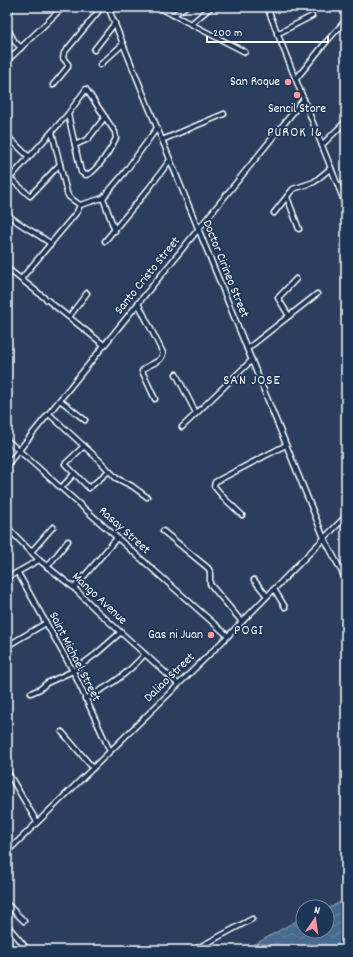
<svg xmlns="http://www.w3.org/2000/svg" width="353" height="957" font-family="Dekko,sans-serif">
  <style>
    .water { fill: url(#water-waves); stroke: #91a6bb }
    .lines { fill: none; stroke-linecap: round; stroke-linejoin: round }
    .minor-casing { stroke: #fff; stroke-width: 7 }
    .minor { stroke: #1d3557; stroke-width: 4 }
    .poi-dot { fill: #ff9aa2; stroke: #1d3557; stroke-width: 1.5 }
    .labels { text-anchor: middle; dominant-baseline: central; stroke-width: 3.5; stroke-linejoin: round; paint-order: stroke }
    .poi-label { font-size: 13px; fill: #fff; stroke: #1d3557; text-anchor: end }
    .street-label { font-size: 13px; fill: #fff; stroke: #1d3557 }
    .neighbourhood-label { font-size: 14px; letter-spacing: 1px; fill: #fff; stroke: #1d3557 }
  </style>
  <defs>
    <pattern id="water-waves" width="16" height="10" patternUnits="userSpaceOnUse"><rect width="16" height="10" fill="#476b8e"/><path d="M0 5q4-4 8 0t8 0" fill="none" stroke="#63819f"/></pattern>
  </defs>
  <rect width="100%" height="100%" fill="#2b3e5d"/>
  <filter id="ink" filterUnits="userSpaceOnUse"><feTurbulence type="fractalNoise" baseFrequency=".025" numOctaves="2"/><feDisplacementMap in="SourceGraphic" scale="8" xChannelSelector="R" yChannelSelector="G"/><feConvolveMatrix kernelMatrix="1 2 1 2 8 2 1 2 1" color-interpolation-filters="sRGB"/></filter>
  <g filter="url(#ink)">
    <path class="water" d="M346,899V950H245L303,917V931H327V909Z"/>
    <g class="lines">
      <g class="minor-casing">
        <g id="minor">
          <path d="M108,7L324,538L346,580"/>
          <path d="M158,7L245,52"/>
          <path d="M267,7L346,206"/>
          <path d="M7,14L10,11L8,7"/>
          <path d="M173,15L185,7"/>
          <path d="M191,24L210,8"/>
          <path d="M7,28L15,42L21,48"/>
          <path d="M277,34L312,16"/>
          <path d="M94,50L115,23"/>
          <path d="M7,61L63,7"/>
          <path d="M100,65L123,44"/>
          <path d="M296,79L327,41L346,20"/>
          <path d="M53,85L68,67V64L63,58L64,53L102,7"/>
          <path d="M52,132L67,193L69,197L80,205"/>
          <path d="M7,136L29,157"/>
          <path d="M162,140L224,114"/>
          <path d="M75,145L88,139L105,117"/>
          <path d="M322,145L346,121"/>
          <path d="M60,164L30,196L10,178L68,114L86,89L115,132L116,138C112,147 95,175 85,175L81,172L68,114"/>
          <path d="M287,197L299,229"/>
          <path d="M103,198L115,231"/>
          <path d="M80,205L103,198L125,172L157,128"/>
          <path d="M274,213L293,189L314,182L331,168"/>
          <path d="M7,214C20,226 37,233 51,244"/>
          <path d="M105,241L150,187L170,160"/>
          <path d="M7,268L104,345"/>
          <path d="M21,279L77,212L80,205"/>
          <path d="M138,303L163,353C162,364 147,363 142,371L155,399"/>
          <path d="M289,316L278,298L296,279"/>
          <path d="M69,317L87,293"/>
          <path d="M247,349L317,294"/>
          <path d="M176,374L196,413"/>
          <path d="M60,400L85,420"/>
          <path d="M49,414L98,459L116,478L132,486L147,497"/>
          <path d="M182,427L252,360"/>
          <path d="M7,440L228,636"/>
          <path d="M84,446L65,464L89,488L109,471"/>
          <path d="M7,465L304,99"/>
          <path d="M61,488L74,474"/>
          <path d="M242,515L224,498L214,486L215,482L286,445"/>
          <path d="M7,527L39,560L74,588L96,610L178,684"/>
          <path d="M163,531L208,568L210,571V584L242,622"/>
          <path d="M31,552L53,527"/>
          <path d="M47,567L68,541"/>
          <path d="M18,573L73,671L110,751"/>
          <path d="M7,578L39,560"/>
          <path d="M254,580L267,596"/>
          <path d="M74,588L117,538"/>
          <path d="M274,589L285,607"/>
          <path d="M7,646L46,623"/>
          <path d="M31,693L40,689L47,683L73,671L96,654L121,632"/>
          <path d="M85,699C111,685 125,676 145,654"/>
          <path d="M62,732L93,768"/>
          <path d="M7,771L37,822"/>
          <path d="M7,852L228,636L346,516"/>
          <path d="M7,904L24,921"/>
          <path d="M7,925L28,950"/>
          <path d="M194,950L252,919"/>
        </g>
      </g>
      <use href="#minor" class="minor"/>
    </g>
  </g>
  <g class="poi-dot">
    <circle cx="288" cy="82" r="4"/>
    <circle cx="297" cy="95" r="4"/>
    <circle cx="211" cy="635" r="4"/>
  </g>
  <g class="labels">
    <g class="poi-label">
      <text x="280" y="82">San Roque</text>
      <text x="297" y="109" text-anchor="middle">Sencil Store</text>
      <text x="203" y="635">Gas ni Juan</text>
    </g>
    <g class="street-label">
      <text transform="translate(225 269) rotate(68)">Doctor Cirineo Street</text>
      <text transform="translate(148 276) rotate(-51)">Santo Cristo Street</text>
      <text transform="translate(124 531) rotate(42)">Rasay Street</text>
      <text transform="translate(99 599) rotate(43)">Mango Avenue</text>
      <text transform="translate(74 657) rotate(63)">Saint Michael Street</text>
      <text transform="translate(170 678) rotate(-44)">Daliao Street</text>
    </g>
    <g class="neighbourhood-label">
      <text x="295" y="133">PUROK 16</text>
      <text x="252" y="381">SAN JOSE</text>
      <text x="249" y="631">POGI</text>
    </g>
  </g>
  <rect width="353" height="957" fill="none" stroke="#1d3557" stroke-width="24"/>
  <rect x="12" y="12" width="329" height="933" fill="none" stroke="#fff" stroke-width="1.5" filter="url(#ink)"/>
  <g transform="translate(315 919) rotate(13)"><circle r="19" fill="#1d3557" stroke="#77869a"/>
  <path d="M0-3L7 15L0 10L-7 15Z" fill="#ff9aa2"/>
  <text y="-6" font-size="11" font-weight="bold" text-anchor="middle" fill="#ffffff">N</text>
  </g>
  <path d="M207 36v6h121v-6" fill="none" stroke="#ffffff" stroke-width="2"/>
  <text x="213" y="36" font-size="12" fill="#ffffff" stroke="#1d3557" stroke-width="3" paint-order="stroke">200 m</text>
</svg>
